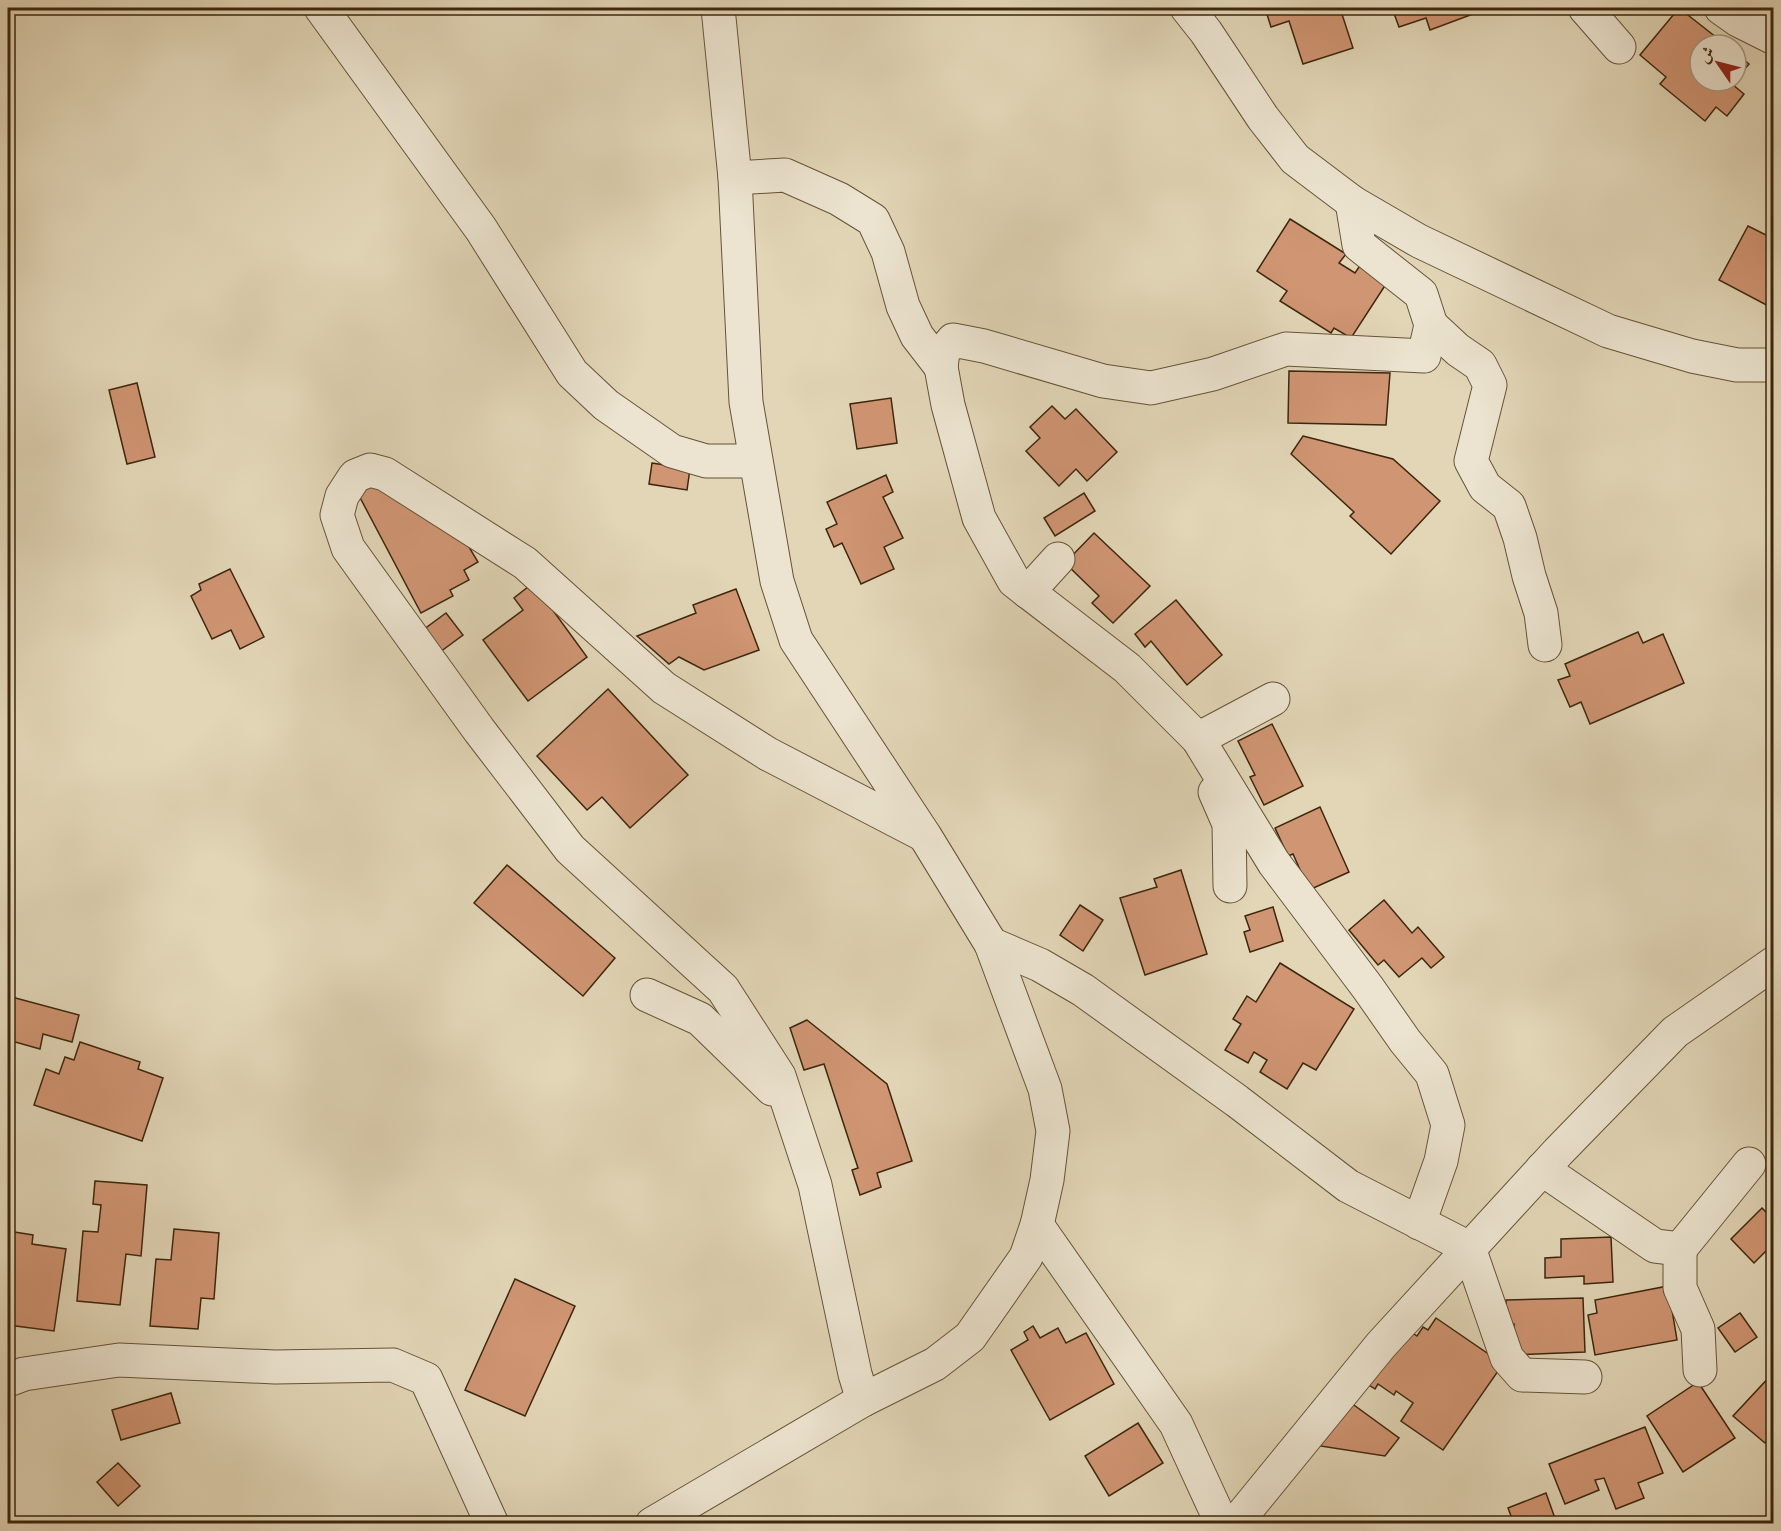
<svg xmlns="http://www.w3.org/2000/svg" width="1781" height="1531" font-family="'EB Garamond',Amiri,serif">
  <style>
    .building { fill: #d09573; stroke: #3d270c; stroke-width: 1.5 }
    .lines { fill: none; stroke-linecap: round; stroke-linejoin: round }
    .minor-casing { stroke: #665337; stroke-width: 35 }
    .minor { stroke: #ece4d0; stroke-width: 33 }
  </style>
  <rect width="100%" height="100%" fill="#e2d6b7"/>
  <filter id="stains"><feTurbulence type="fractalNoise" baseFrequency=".00333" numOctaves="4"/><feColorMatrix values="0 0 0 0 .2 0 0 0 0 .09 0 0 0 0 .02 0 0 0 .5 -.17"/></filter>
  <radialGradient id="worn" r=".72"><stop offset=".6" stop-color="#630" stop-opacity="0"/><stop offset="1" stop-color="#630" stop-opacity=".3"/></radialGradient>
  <g class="building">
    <path d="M1265,8H1340L1353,48L1303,64L1289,21L1271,27Z"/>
    <path d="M1392,8H1489L1430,30L1426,18L1399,27Z"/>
    <path d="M1679,8L1726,45H1700V81H1734L1732,84L1744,94L1727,116L1716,107L1705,121L1660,84L1666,77L1640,55Z"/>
    <path d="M1736,53L1749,64L1736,79Z"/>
    <path d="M1290,219L1346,254L1339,263L1355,273L1361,264L1388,281L1351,338L1334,328L1331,333L1280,301L1287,291L1257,271Z"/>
    <path d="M1748,226L1774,239V309L1719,280Z"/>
    <path d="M1289,371L1390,373L1386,425L1288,423Z"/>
    <path d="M137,383L155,457L127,464L109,390Z"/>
    <path d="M891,398L897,443L857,449L850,404Z"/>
    <path d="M1052,406L1065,419L1076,409L1117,452L1087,481L1076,469L1059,486L1026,451L1040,438L1030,427Z"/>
    <path d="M1303,436L1393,459L1440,501L1391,554L1350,516L1354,512L1291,454Z"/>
    <path d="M652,463L690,469L687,490L649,484Z"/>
    <path d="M886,475L893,492L883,497L903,538L884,547L894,569L861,584L842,543L834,547L826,529L837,524L827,502Z"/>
    <path d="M364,479L463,537L478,562L464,570L469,580L450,590L453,596L421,613L356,490Z"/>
    <path d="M1084,493L1095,511L1055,536L1044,518Z"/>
    <path d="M1094,533L1150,586L1113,623L1092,603L1099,596L1065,563Z"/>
    <path d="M230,569L264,637L240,649L231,630L212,639L191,596L201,590L199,584Z"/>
    <path d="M533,583L587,657L528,701L483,640L523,610L514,598Z"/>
    <path d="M736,589L759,650L704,670L679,657L669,664L637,636L696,613L693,605Z"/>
    <path d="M1176,600L1222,655L1187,685L1151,641L1145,647L1135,634Z"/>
    <path d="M446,613L463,635L440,652L423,630Z"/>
    <path d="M1638,632L1643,643L1663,634L1684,683L1590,724L1581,702L1570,707L1558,680L1570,676L1565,664Z"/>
    <path d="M608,689L688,775L630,828L602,797L587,810L537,756Z"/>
    <path d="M1272,724L1303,786L1264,805L1250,777L1255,775L1238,741Z"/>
    <path d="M1320,807L1349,872L1309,890L1293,854L1288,856L1275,828Z"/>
    <path d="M507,865L615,958L583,996L474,903Z"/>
    <path d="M1181,870L1207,954L1145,975L1120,898L1157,887L1154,879Z"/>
    <path d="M1384,900L1412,933L1418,927L1444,957L1431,968L1422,958L1399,977L1384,960L1378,965L1349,930Z"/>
    <path d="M1080,905L1103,920L1083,951L1060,935Z"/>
    <path d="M1273,907L1283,941L1250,952L1244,932L1250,930L1245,916Z"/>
    <path d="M1280,963L1354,1009L1316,1070L1303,1063L1287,1089L1260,1072L1267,1060L1254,1052L1248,1063L1225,1050L1241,1024L1233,1019L1247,996L1256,1002Z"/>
    <path d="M8,996L79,1015L72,1042L43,1034L40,1049L8,1040Z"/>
    <path d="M807,1020L887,1084L912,1161L877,1173L881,1187L860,1195L852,1170L858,1168L824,1064L804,1070L790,1028Z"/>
    <path d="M80,1042L140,1062L138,1069L163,1078L142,1141L34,1105L46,1069L59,1074L65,1057L74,1060Z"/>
    <path d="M95,1181L147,1185L141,1256L126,1254L120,1305L77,1301L83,1231L98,1232L101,1205L93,1204Z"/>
    <path d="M1762,1208L1774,1220V1256L1767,1250L1754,1263L1731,1239Z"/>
    <path d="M174,1229L219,1233L214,1299L201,1298L198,1329L150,1326L156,1259L171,1260Z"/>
    <path d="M8,1231L33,1235L32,1244L66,1249L54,1331L8,1325Z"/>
    <path d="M1611,1237L1613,1282L1584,1284V1276L1545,1278V1258L1561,1257V1239Z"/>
    <path d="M515,1279L575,1306L525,1416L465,1390Z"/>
    <path d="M1668,1286L1677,1340L1595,1355L1588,1315L1597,1313L1595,1300Z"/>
    <path d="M1583,1298L1585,1352L1515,1355L1514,1324H1507L1506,1300Z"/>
    <path d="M1740,1313L1757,1337L1735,1352L1718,1328Z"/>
    <path d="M1436,1318L1503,1364L1443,1450L1401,1421L1413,1403L1396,1391L1394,1395L1378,1384L1375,1389L1369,1385L1408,1330L1417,1336L1423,1327L1428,1330Z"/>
    <path d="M1033,1326L1040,1338L1058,1328L1066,1343L1086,1333L1114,1384L1050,1420L1011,1350L1028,1340L1024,1332Z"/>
    <path d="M1774,1372V1433L1765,1443L1733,1416Z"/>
    <path d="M1698,1382L1735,1438L1683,1472L1647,1416Z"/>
    <path d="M171,1393L180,1423L121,1440L112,1410Z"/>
    <path d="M1347,1400L1399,1438L1385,1456L1314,1445Z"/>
    <path d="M1138,1423L1163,1463L1109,1496L1085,1456Z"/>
    <path d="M1645,1427L1663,1473L1638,1483L1644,1498L1616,1509L1604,1478L1595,1480L1599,1490L1565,1504L1549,1464Z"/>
    <path d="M118,1463L140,1486L118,1506L97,1482Z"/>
    <path d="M1546,1493L1557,1524H1514L1508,1508Z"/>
  </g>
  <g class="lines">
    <g class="minor-casing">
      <g id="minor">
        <path d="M321,8L481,229L572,373L606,405L672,451L706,461H755"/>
        <path d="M1187,8L1206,32L1263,118L1295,159L1352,202L1419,241L1608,331L1692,356L1737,365H1774"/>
        <path d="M1585,8L1619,47"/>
        <path d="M1721,8L1738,20L1774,38"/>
        <path d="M735,178L785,175L839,199L873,220L888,252L903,306L917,336L941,367"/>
        <path d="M1352,202L1359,245L1421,294L1431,325L1424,356L1286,349L1213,374L1151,388L1103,381L984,346L953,340L943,352L941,367L948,405L979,518L1014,581L1127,668L1198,739L1274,863L1368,988L1405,1041L1432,1074L1448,1125L1441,1161L1419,1223"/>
        <path d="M1431,325L1458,350L1480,365L1490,385L1471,461L1485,487L1509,506L1520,538L1529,576L1541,613L1545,645"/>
        <path d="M1028,592L1058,559"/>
        <path d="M1198,739L1273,699"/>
        <path d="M1215,792L1229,824L1230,886"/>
        <path d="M991,944L1040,965L1083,990L1237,1101L1348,1186L1469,1248L1507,1358L1522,1375L1585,1377"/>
        <path d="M647,995L700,1019L772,1089"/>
        <path d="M1542,1169L1655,1246L1680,1249L1749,1164"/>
        <path d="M1037,1225L1176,1424L1222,1524"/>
        <path d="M1680,1249V1288L1698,1329L1700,1370"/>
        <path d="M8,1380L24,1374L119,1360L275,1367L393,1365L426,1379L492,1524"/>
        <path d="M863,1400L855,1374L815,1185L779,1076L723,989L570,849L479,730L348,548L337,515L342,496L355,476L370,470L385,474L525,563L664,688L768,754L924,835"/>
        <path d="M652,1524L863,1400L935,1364L970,1337L1026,1257L1037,1225L1047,1180L1053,1131L1045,1089L991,944L925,836L796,640L777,581L746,402L735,178L718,8"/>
        <path d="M1235,1524L1381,1345L1558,1152L1675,1032L1774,963"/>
      </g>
    </g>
    <use href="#minor" class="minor"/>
  </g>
  <rect width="1781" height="1531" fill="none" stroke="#e2d6b7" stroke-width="30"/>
  <rect x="9" y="9" width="1763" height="1513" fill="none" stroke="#3d270c" stroke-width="3"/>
  <rect x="15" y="15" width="1751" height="1501" fill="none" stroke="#3d270c" stroke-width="1.5"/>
  <g transform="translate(1718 63) rotate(305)"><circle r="28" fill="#ece4d0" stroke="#a69882" stroke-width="1.5"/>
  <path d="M0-4.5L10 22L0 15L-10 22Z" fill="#8f2418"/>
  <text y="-9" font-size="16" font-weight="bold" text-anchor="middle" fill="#3d270c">ش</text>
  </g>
  <rect width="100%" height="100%" filter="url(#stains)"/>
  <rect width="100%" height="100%" fill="url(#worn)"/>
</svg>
